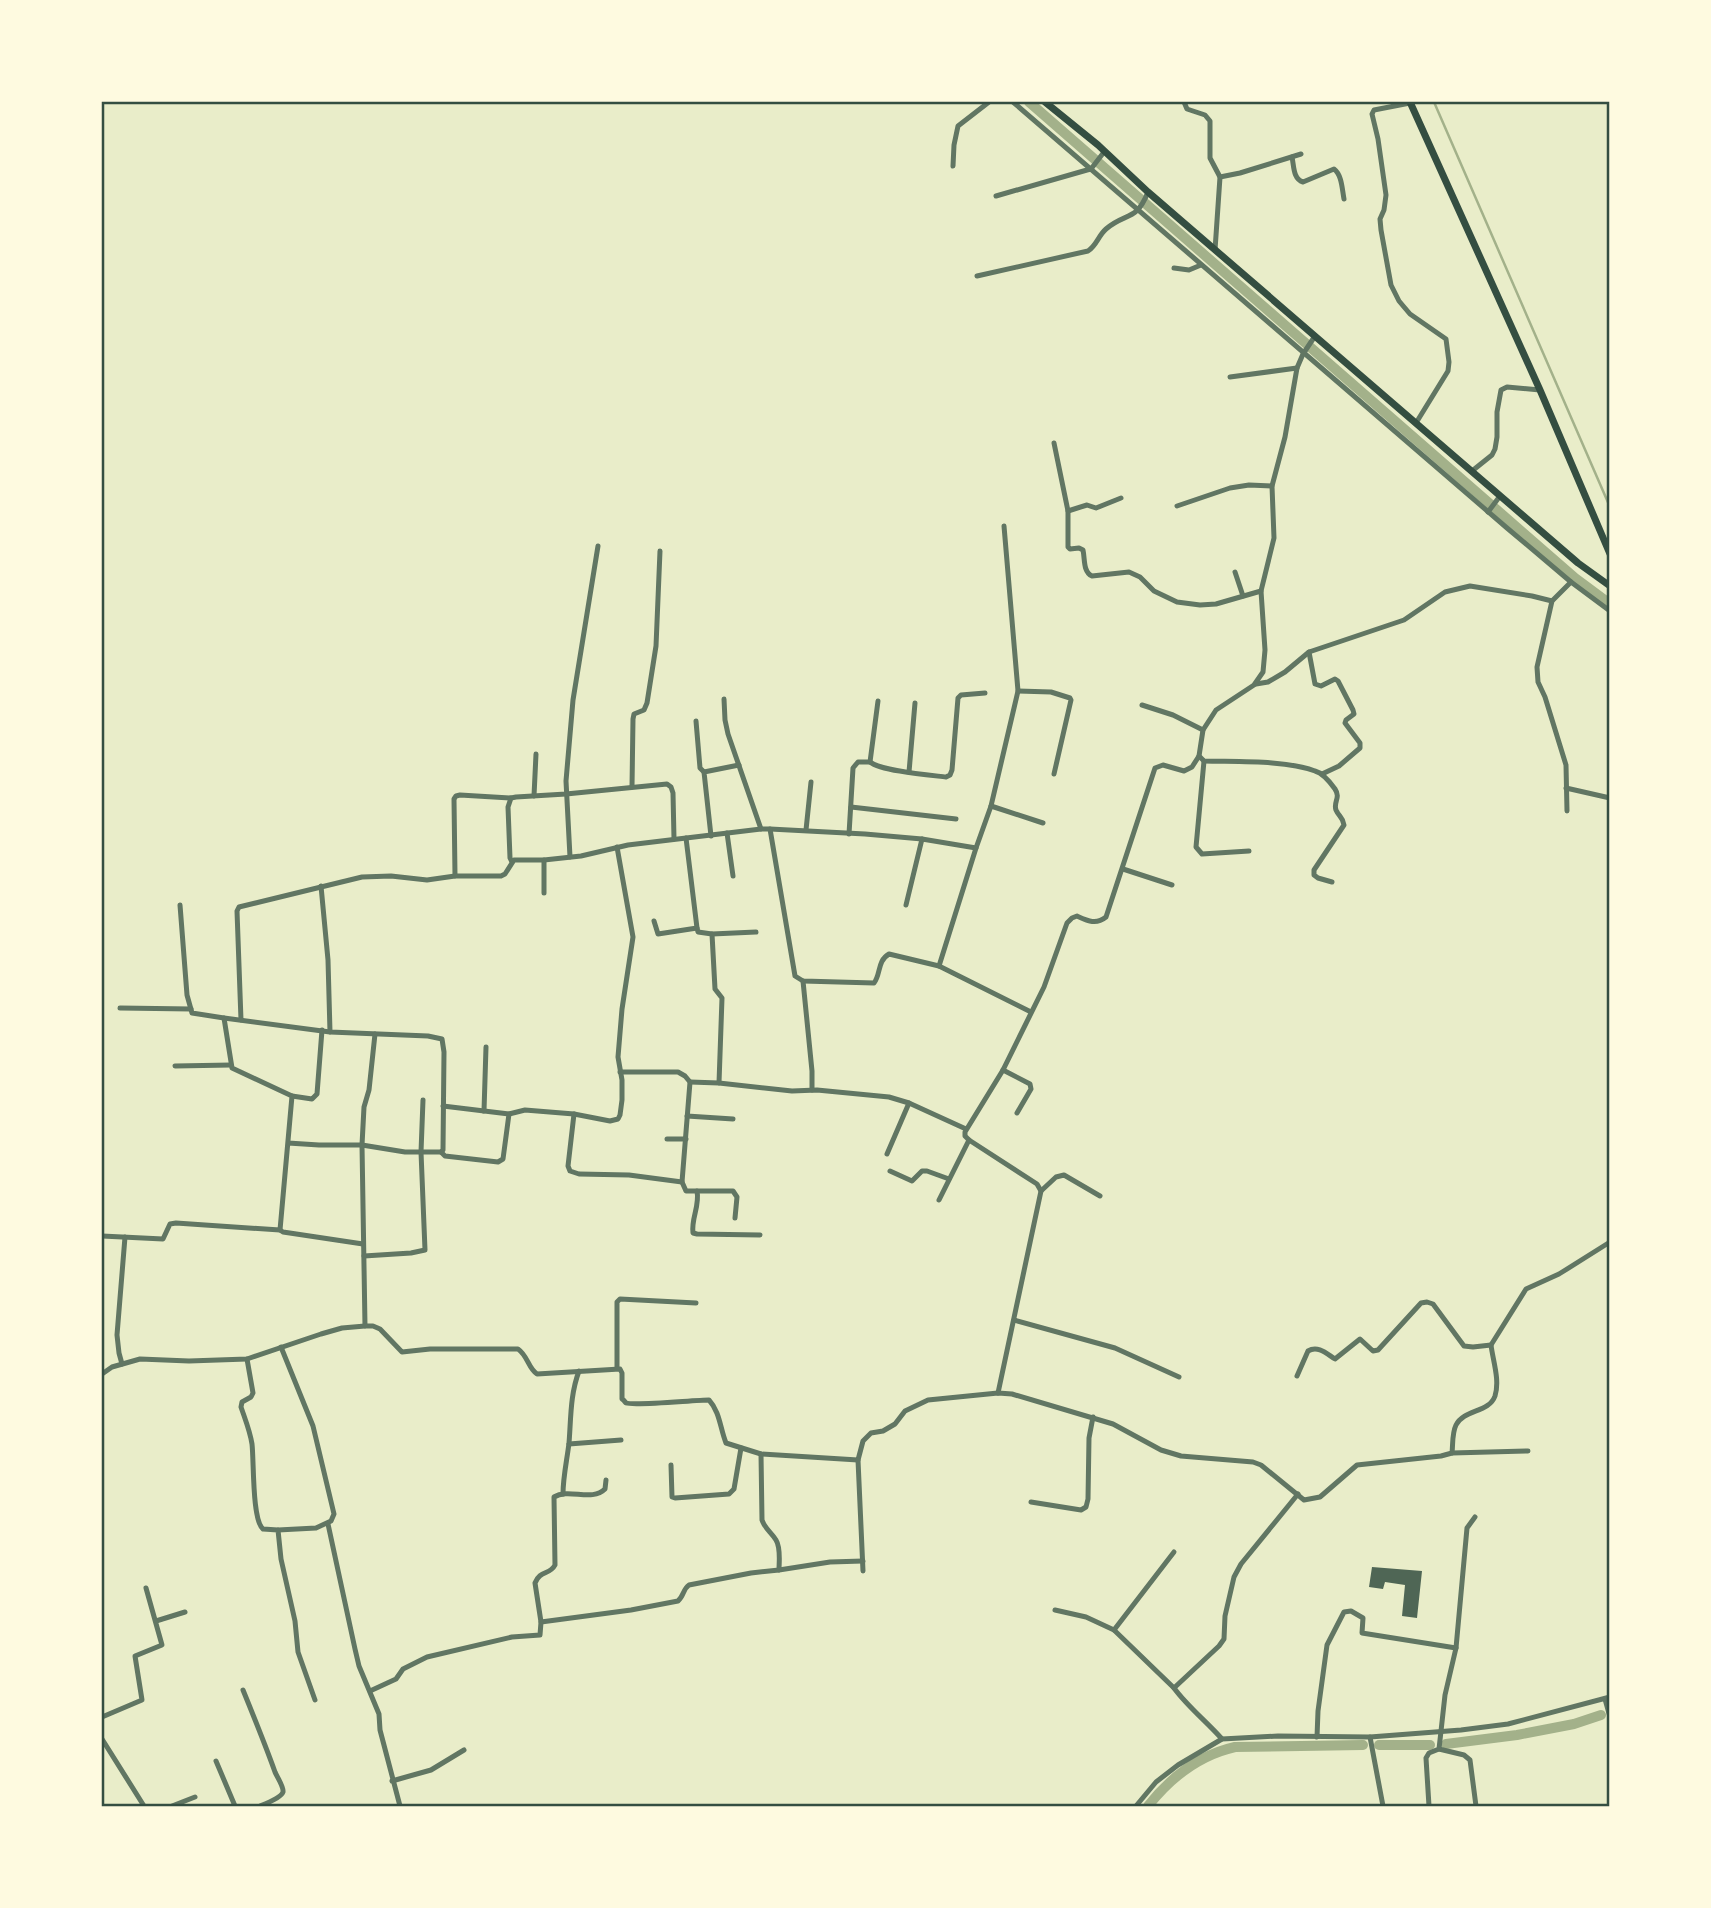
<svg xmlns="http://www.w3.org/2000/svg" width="1711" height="1908" font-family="'DM Sans',sans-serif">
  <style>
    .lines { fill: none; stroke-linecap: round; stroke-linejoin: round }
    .stream { stroke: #a3b18a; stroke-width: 2.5 }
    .canal { stroke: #a3b18a; stroke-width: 10 }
    .building { fill: #4f6655 }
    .minor { stroke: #617663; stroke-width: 5 }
    .secondary { stroke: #344e41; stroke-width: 7 }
    .neatline { fill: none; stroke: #344e41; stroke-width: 2.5 }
  </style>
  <rect width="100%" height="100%" fill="#e9edc9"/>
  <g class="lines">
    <path class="stream" d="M1434,102L1610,507"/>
    <g class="canal">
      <path d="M1029,102L1575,578L1610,604"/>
      <path d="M1446,1744L1517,1735L1574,1724L1601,1715"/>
      <path d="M1379,1745H1430"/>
      <path d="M1148,1806C1171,1777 1199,1755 1235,1747L1363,1745"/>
    </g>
  </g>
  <path class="building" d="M1372,1567L1422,1571L1417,1618L1402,1616L1405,1585L1385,1582L1383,1589L1369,1587Z"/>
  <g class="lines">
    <g class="minor">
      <path d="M1013,102L1507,528L1571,582L1610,611"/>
      <path d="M1184,102L1187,109L1205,115L1210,121V158L1220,177L1215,250"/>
      <path d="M1410,103L1374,110L1372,114L1378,139L1386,195L1384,210L1380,219L1381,230L1391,285L1399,301L1410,314L1446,339L1449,362L1448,371L1416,423"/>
      <path d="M1292,157C1294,166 1293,179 1303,182L1334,169C1342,175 1342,189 1344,199"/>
      <path d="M953,166L954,145L958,126L989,102"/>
      <path d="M1220,177L1240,173L1301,154"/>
      <path d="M996,196L1087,170L1091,169L1104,152"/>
      <path d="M1174,268L1189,270L1201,265"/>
      <path d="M977,276L1088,251C1097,245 1098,236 1106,229C1126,212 1136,222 1148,192"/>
      <path d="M1230,377L1297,368"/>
      <path d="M1054,443L1068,511V547L1070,549L1079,548L1083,550C1085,559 1083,572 1092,576L1129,572L1140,577L1154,591L1177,602L1200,605L1216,604L1261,591"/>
      <path d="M1472,471L1492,455L1495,449L1497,437V412L1501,390L1507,387L1540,390"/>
      <path d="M1177,506L1230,488L1249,485L1272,486"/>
      <path d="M1068,511L1087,505L1096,508L1121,498"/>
      <path d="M1488,512L1500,496"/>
      <path d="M1235,572L1243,596"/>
      <path d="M1309,652L1315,684L1321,686L1335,679L1338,681L1353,710L1354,714L1346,720L1345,723L1360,743V748L1339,766L1322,774"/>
      <path d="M1256,684L1268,682L1285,672L1309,652L1404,620L1445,592L1470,586L1532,596L1552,601"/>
      <path d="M1018,691L1051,692L1070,698L1071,700L1054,774"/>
      <path d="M724,699L725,720L728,734L761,829"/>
      <path d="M1142,705L1173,715L1203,730"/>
      <path d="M696,721L700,768L704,772"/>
      <path d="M1199,756L1204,761C1237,762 1285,760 1315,771C1323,773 1330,782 1335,789C1341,798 1333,802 1336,810C1339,817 1343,817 1344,825L1314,870V875L1318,878L1332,882"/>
      <path d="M1204,761L1196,847L1202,854L1249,851"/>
      <path d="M870,762C881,771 929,775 946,777L950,775L952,770L958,698L961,695L985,693"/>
      <path d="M909,772L915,703"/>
      <path d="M632,787L633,719L634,714L644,710L647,703L656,646L660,551"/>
      <path d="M1566,788L1610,798"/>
      <path d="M534,796L536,754"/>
      <path d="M991,806L1043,823"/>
      <path d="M851,807L956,819"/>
      <path d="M1567,811L1566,765L1545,697L1538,682L1537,667L1552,601L1571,582"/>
      <path d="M770,829L865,834L922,839L976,848"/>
      <path d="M806,830L811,782"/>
      <path d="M727,833L733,876"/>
      <path d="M849,834L853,768L858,762H870L878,701"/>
      <path d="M711,836L704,772L739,765"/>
      <path d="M686,838L697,928L698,932L712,934L715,989L722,998L719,1083"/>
      <path d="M570,857L566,781L573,700L598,546"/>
      <path d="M512,862L510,858L508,807L511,798L516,797L566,794L667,784L671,787L673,793L674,839"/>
      <path d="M1123,869L1172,885"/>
      <path d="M455,876L454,799L456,796L460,795L511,798"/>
      <path d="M321,886L328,960L330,1032"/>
      <path d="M544,893V860"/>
      <path d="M180,905L187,995L192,1013L224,1018"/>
      <path d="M906,905L922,839"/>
      <path d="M654,921L658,934L697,928"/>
      <path d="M712,934L756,932"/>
      <path d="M939,966L976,848L991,806L1018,691L1004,526"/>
      <path d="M803,981L812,1071V1090"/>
      <path d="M120,1008L191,1009"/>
      <path d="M241,1020L237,911L239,907L362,877L391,876L427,880L455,876H501L505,874L514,860H544L581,856L628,845L761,829H770L795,976L803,981L874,983C881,974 877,961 889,954L939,966L1031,1012"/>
      <path d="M175,1066L231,1065"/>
      <path d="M1003,1070L1030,1084L1031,1089L1017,1113"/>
      <path d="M620,1072H678L685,1076L690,1082L682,1182L686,1191H697C700,1206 691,1218 693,1233L697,1234L760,1235"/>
      <path d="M690,1082L719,1083L792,1091L817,1090L889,1097L909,1103L966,1129"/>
      <path d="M292,1096L312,1099L317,1094L322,1030"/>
      <path d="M443,1106L509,1114L525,1110L574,1114L610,1121L618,1119L620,1115L622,1100V1080L618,1057L622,1009L633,937L617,847"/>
      <path d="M484,1111L486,1047"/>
      <path d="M574,1114L568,1166L570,1171L579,1174L629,1175L682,1182"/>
      <path d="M687,1116L733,1119"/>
      <path d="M667,1139H686"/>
      <path d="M441,1152L445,1156L498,1162L503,1159L509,1114"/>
      <path d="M887,1154L909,1103"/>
      <path d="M890,1171L912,1181L922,1171H927L949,1179"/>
      <path d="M697,1191H733L737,1197L735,1218"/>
      <path d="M1041,1191L1056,1177L1064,1175L1100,1196"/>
      <path d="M939,1200L969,1140"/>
      <path d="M280,1230L283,1232L363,1244"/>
      <path d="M102,1236L163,1239L170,1224L176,1223L280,1230L292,1096L232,1068L224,1018L330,1032L428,1036L442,1039L444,1052L443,1150L441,1152H405L362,1145H319L288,1143"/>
      <path d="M364,1256L411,1253L425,1250L421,1152L423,1100"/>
      <path d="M1014,1320L1115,1348L1179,1377"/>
      <path d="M365,1326L362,1145L364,1107L369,1090L375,1034"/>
      <path d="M247,1359L253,1393L251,1397L242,1402L241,1407C245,1419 250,1431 252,1444C254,1461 252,1520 263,1529L278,1530L281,1559L295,1621L298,1652L315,1700"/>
      <path d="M122,1364L119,1353L117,1335L125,1237"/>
      <path d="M617,1368V1302L620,1299L696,1303"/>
      <path d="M102,1374L112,1367L140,1359L189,1361L247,1359L321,1334L342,1328L365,1326H373L380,1329L402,1352L430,1349H518C528,1356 528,1368 537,1374L620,1369L622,1373V1399C624,1400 625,1402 626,1403C635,1406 695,1400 709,1400C720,1412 720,1428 726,1443L761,1454L858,1460L863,1441L871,1433L883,1431L895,1424L905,1411L928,1400L998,1393L1012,1394L1113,1424L1161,1450L1181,1456L1253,1462L1261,1465L1304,1500L1320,1497L1357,1465L1441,1456L1452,1453C1453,1444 1452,1433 1456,1425C1464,1409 1489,1413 1495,1396C1500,1380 1493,1361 1491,1345L1526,1289L1559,1274L1610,1242"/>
      <path d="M1297,1376L1308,1351C1318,1345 1327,1354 1335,1359L1360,1339L1373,1351L1378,1350L1421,1303L1427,1302L1433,1304L1464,1346L1473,1347L1491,1345"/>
      <path d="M998,1393L1041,1191L1037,1184L969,1140L965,1136V1132L1003,1070L1044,987L1067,923L1072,918L1077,916C1088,921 1096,925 1106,917L1155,768L1163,765L1184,771L1192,767L1199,756L1203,730L1216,710L1254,685L1263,672L1265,650L1261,591L1274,538L1272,486L1285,437L1297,368L1303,354L1315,336"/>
      <path d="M569,1444L621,1440"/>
      <path d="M1452,1453L1528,1451"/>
      <path d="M858,1460L863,1571"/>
      <path d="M671,1465L672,1497L675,1498L729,1494L734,1489L741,1448"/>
      <path d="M563,1494C563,1477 567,1460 569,1443C571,1419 570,1395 579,1371"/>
      <path d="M1031,1502L1081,1510L1086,1507L1088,1499L1089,1438L1093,1417"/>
      <path d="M328,1524L355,1649L359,1666L379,1714L380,1730L400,1806"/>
      <path d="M278,1530L316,1528L331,1521L334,1514L313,1426L281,1347"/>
      <path d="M779,1570L830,1562L863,1561"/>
      <path d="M1055,1610L1086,1617L1114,1630L1174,1688"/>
      <path d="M156,1621L185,1612"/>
      <path d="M541,1622L631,1610L678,1601C684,1596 683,1589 689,1585L751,1573L779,1570C779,1562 781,1548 776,1540C771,1532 765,1529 762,1520L761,1454"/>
      <path d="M1114,1630L1174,1552"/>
      <path d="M243,1690C254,1717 265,1744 275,1772C277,1777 284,1787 283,1792C281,1798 265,1804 260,1806"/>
      <path d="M370,1691L396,1679L403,1669L427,1657L512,1637L540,1635L541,1622L535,1583C540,1570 550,1575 555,1565L554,1497C569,1488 592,1502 605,1489L606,1480"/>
      <path d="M1605,1699L1610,1717"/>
      <path d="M102,1717L142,1700L135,1656L162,1645L146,1588"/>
      <path d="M1317,1737L1318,1711L1327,1645L1344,1612L1351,1611L1363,1618L1362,1633L1456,1648"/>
      <path d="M1370,1737L1383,1806"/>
      <path d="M102,1739L144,1806"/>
      <path d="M1222,1739C1207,1722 1187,1706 1174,1688L1219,1646L1224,1639L1225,1616L1234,1577L1241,1564L1298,1494"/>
      <path d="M1439,1749L1464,1755L1470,1760L1476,1806"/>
      <path d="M216,1761L235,1806"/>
      <path d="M392,1781L431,1770L464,1750"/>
      <path d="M172,1806L195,1797"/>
      <path d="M1136,1806L1156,1782L1178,1765L1222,1739L1278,1736L1370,1737L1461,1730L1508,1724L1610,1697"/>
      <path d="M1429,1806L1426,1758L1429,1753L1439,1749L1445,1695L1456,1648L1467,1528L1475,1517"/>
    </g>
    <g class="secondary">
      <path d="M1045,102L1098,145L1148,192L1578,563L1610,586"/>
      <path d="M1410,102L1540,390L1610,554"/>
    </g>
  </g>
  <rect width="1711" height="1908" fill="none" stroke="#fefae0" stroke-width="206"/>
  <rect x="103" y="103" width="1505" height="1702" class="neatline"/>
</svg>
